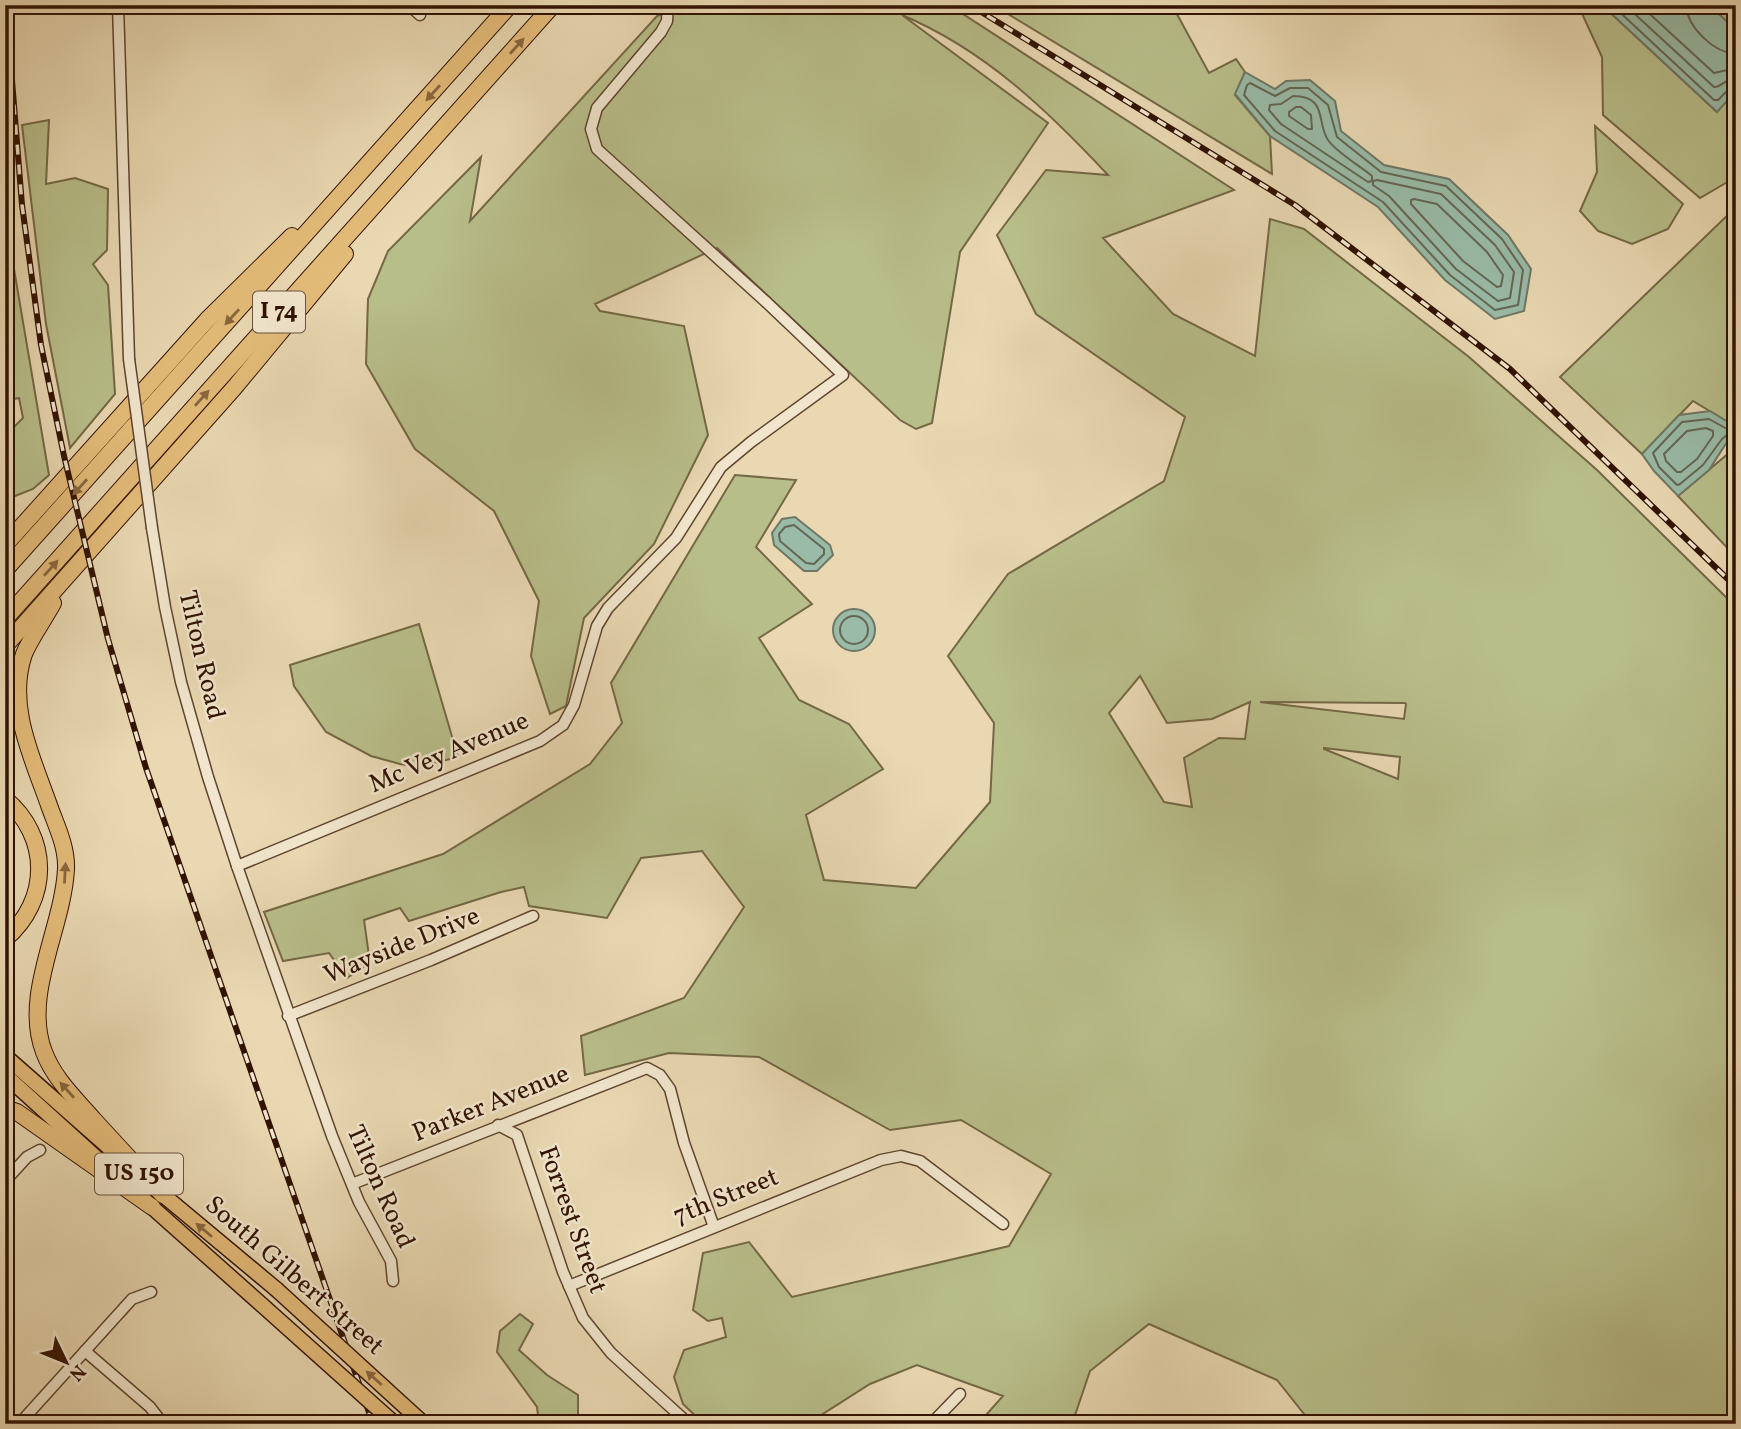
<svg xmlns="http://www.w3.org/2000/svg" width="1741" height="1429" font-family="Vollkorn,serif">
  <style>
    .green { fill: #b8be8a; stroke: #746846; stroke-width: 2; fill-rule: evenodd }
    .water { fill: #99bba7; stroke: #6f7765; stroke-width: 2 }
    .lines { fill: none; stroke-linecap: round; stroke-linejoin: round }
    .shore { stroke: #656654; stroke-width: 2 }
    .minor-casing { stroke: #5f442e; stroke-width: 13 }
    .major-casing { stroke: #311202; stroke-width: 17 }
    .highway-casing { stroke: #311202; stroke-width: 18 }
    .minor { stroke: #f1e6cd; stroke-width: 10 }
    .major { stroke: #e4bc79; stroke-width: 14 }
    .highway { stroke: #e4bc79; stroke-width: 16 }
    .rail-casing { stroke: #311202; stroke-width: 6 }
    .rail { stroke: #f1e6cd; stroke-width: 3.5; stroke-dasharray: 10; stroke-linecap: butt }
    .minor-bridge-casing { stroke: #5f442e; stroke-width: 13; stroke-linecap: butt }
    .major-bridge-casing { stroke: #311202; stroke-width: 17; stroke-linecap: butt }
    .minor-bridge { stroke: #f1e6cd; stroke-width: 10 }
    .major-bridge { stroke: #e4bc79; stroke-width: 14 }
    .oneway { fill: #8a673e }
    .labels { text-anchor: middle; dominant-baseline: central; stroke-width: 5; stroke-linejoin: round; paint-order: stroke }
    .shield { fill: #f1e6cd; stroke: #6b523f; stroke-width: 2 }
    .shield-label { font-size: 24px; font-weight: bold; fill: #311202 }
    .street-label { font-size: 26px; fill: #311202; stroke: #f1e6cd }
  </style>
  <rect width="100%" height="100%" fill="#e9d8b2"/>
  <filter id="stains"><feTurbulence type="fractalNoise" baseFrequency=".00286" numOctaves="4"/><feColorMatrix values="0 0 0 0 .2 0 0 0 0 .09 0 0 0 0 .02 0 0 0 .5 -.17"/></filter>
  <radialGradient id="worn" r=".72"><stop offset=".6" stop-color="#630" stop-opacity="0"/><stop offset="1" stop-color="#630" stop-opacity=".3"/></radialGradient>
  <g class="green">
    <path d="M684,5H889L895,10V5H949L1234,190L1103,238L1173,314L1255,356L1270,219L1304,229L1469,357L1597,470L1736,607V1424H1374L1367,1418L1348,1424H1312L1277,1380L1149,1324L1090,1371L1072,1424H978L1003,1396L917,1365L870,1384L807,1424L789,1415L748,1424H704L683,1404L674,1377L684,1350L726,1337L722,1318L708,1321L693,1310L703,1253L749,1242L792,1297L1009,1246L1051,1174L961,1120L890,1130L759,1057L669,1053L585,1075L581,1036L684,998L744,907L702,851L641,858L607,918L529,906L524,887L501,892L409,921L400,908L364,920L370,963L347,978L329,953L283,961L264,912L443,854L590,764L622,723L611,683L735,475L796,480L756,547L812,604L759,638L799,700L849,724L883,769L806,815L824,880L916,888L990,802L994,723L948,656L1008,574L1164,481L1185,417L1036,314L997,235L1046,170L1108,175C1047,110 985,50 902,15L1048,123L960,252L932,423L916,429L900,420L717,248L595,304L600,311L684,326L708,435L654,544L584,618L566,706L550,714L531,656L539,601L494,511L415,449L366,364L368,299L388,251L481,157L470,221L657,16ZM1140,676L1167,723L1212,719L1250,702L1245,739L1219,738L1184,758L1192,807L1164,802L1109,713ZM1260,702L1405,703L1406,704L1404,719ZM1324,748L1400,757L1398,779L1324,749Z"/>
    <path d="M993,5H1172L1209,73L1236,59L1245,72L1235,95L1270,136L1272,174Z"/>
    <path d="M1578,5H1602L1716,111L1736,91V177L1700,198L1603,115L1602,57Z"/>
    <path d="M1709,5H1736V30Z"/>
    <path d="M49,120L46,184L75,178L108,189L107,250L93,264L108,285L115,394L70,448L46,324L22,125Z"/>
    <path d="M1595,126L1683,204L1668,229L1632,244L1598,231L1580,211L1597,172Z"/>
    <path d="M1736,207V427L1693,401L1642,454L1560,377Z"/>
    <path d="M5,216L49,475L33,489L10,498L5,502V436L23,418L19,398L5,401V379L9,373L5,370Z"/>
    <path d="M1736,447V557L1678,496Z"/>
    <path d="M419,624L458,757L418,767L400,764L371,756L326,732L294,686L290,665Z"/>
    <path d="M520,1314L533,1324L519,1350L547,1375L578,1395V1417L590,1424H539L537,1407L497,1352L500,1331Z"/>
  </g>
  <g class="water">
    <path d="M1602,5H1709L1736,30V91L1717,112Z"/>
    <path d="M1245,72L1275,89L1286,81L1310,80L1335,101L1341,131L1384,165L1449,179L1508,235L1531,269L1524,311L1495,319L1445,280L1378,207L1270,136L1235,94Z"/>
    <path d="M1710,411L1736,427V440L1727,442L1709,470L1678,496L1654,471L1642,454L1679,415Z"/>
    <path d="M795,517L830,545L833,555L817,571H804L774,545L772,533L782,519Z"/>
    <circle cx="854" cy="630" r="21"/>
  </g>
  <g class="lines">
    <g class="shore">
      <path d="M1612,5L1714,100H1718L1729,89L1736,87"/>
      <path d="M1625,5L1714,87C1721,88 1726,78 1736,78"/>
      <path d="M1640,5L1714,73L1736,68"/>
      <path d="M1686,5C1687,27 1714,53 1736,54"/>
      <path d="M1250,83L1275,96L1290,88H1308L1328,105L1337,137L1381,172L1446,186L1502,239L1523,270L1518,305L1495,310L1450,275L1383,202L1275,131L1244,95L1247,85Z"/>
      <path d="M1293,96C1328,96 1316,122 1328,140C1336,152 1360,166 1372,176V181L1368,182L1281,124L1269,110L1270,105L1281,104Z"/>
      <path d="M1296,107H1301L1311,115L1312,129H1308L1289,116V112Z"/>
      <path d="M1377,180L1441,194L1495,245L1514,272L1510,298L1498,301L1456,269L1389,196L1373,185V181Z"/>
      <path d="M1414,199L1437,204L1487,252L1503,275L1501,286L1497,287L1463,261L1411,204V200Z"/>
      <path d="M1709,419L1727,429L1728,434L1722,439L1703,465L1680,484L1677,485L1659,467L1653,453L1682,422Z"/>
      <path d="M1706,428L1713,431V436L1697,459L1681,472H1677L1666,461L1664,454L1687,431Z"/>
      <path d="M794,525L824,549V554L814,564L806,563L780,541L779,534L785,527Z"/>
      <circle cx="854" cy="630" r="14"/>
    </g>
    <g class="minor-casing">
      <g id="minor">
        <path d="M118,5L129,359"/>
        <path d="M409,5L420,15"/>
        <path d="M152,528L165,607L181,682L208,777L237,866L332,1136L359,1202L391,1261L393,1281"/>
        <path d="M237,866L540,741L563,725L574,705L597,626L608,608L676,538L721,467L751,442L843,375L765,301L597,149L591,129L597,108L661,32L667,21L668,5"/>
        <path d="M288,1016L431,960L533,916"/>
        <path d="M498,1125L517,1135L563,1272L583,1318L611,1353L689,1424"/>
        <path d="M5,1181L27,1157L40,1150"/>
        <path d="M352,1184L647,1068L660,1075L670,1089L684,1143L714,1227"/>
        <path d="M569,1286L881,1160L901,1156L920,1161L1003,1224"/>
        <path d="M85,1351L150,1407L163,1424"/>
        <path d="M19,1424L132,1299L151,1292"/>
        <path d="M931,1424L960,1394"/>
      </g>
    </g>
    <g class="major-casing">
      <g id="major">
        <path d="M5,1056L122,1159"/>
        <path d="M5,1075L113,1173"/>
        <path d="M156,1189L276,1289"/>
        <path d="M144,1200L262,1305"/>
      </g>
    </g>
    <g class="highway-casing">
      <g id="highway">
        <path d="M5,545L207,320L292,236"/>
        <path d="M5,570L510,5"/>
        <path d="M53,603C44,620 31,637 24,654C6,706 33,759 50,808C57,827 67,848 66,869C63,928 22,995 44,1052C54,1079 76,1099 94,1120C117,1145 140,1170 163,1195"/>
        <path d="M5,619L553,5"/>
        <path d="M5,646L234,388L345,254"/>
        <path d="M5,799C50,836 51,900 5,939"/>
        <path d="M5,1108L17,1112L152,1207"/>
      </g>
    </g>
    <use href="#minor" class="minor"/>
    <use href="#major" class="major"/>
    <use href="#highway" class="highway"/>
    <g class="rail-casing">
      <g id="rail">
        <path d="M6,5L22,205L41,345L64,456L108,639L146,768L373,1424"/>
        <path d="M970,5L1295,205L1510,369L1736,587"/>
      </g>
    </g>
    <use href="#rail" class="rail"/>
    <g class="minor-bridge-casing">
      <path id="minor-bridge" d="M129,359L152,528"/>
    </g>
    <g class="major-bridge-casing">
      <g id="major-bridge">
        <path d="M276,1289L424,1424"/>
        <path d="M262,1305L395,1424"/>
      </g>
    </g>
    <use href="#minor-bridge" class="minor-bridge"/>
    <use href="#major-bridge" class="major-bridge"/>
  </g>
  <defs><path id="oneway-solid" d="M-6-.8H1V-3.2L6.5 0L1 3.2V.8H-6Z" transform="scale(1.75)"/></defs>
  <g class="oneway">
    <use href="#oneway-solid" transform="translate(517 46) rotate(-48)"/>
    <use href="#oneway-solid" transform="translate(433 93) rotate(132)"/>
    <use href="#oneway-solid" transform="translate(232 317) rotate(132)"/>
    <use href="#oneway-solid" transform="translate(202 398) rotate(-48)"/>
    <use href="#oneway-solid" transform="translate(80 487) rotate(132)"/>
    <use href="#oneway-solid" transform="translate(51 568) rotate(-48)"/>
    <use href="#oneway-solid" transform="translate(65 873) rotate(-87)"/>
    <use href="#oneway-solid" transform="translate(67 1090) rotate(-132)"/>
    <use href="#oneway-solid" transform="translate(204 1230) rotate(-140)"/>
    <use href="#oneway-solid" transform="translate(374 1378) rotate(-138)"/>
  </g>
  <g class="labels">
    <g class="shield">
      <rect x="253" y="291.5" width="52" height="41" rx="5"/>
      <rect x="95" y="1153.5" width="88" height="41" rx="5"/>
    </g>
    <g class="shield-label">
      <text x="279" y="312">I 74</text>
      <text x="139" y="1174">US 150</text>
    </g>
    <g class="street-label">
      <text transform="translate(201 655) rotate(77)">Tilton Road</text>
      <text transform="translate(449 753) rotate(-23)">Mc Vey Avenue</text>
      <text transform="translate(402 946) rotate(-22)">Wayside Drive</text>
      <text transform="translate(491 1104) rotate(-22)">Parker Avenue</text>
      <text transform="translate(380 1187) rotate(66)">Tilton Road</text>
      <text transform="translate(726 1197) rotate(-22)">7th Street</text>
      <text transform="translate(572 1220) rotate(70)">Forrest Street</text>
      <text transform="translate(294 1276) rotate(41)">South Gilbert Street</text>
    </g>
  </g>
  <rect width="1741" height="1429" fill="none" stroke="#e9d8b2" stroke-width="28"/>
  <rect x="7" y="7" width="1727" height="1415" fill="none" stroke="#311202" stroke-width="3.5"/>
  <rect x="14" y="14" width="1713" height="1401" fill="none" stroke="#311202" stroke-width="2"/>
  <g transform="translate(66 1362) rotate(133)" stroke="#f1e6cd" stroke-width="5" paint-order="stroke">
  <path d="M0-5L12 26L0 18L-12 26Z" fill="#311202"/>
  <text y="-10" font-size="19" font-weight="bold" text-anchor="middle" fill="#311202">N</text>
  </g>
  <rect width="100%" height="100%" filter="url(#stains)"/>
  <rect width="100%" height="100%" fill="url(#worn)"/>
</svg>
